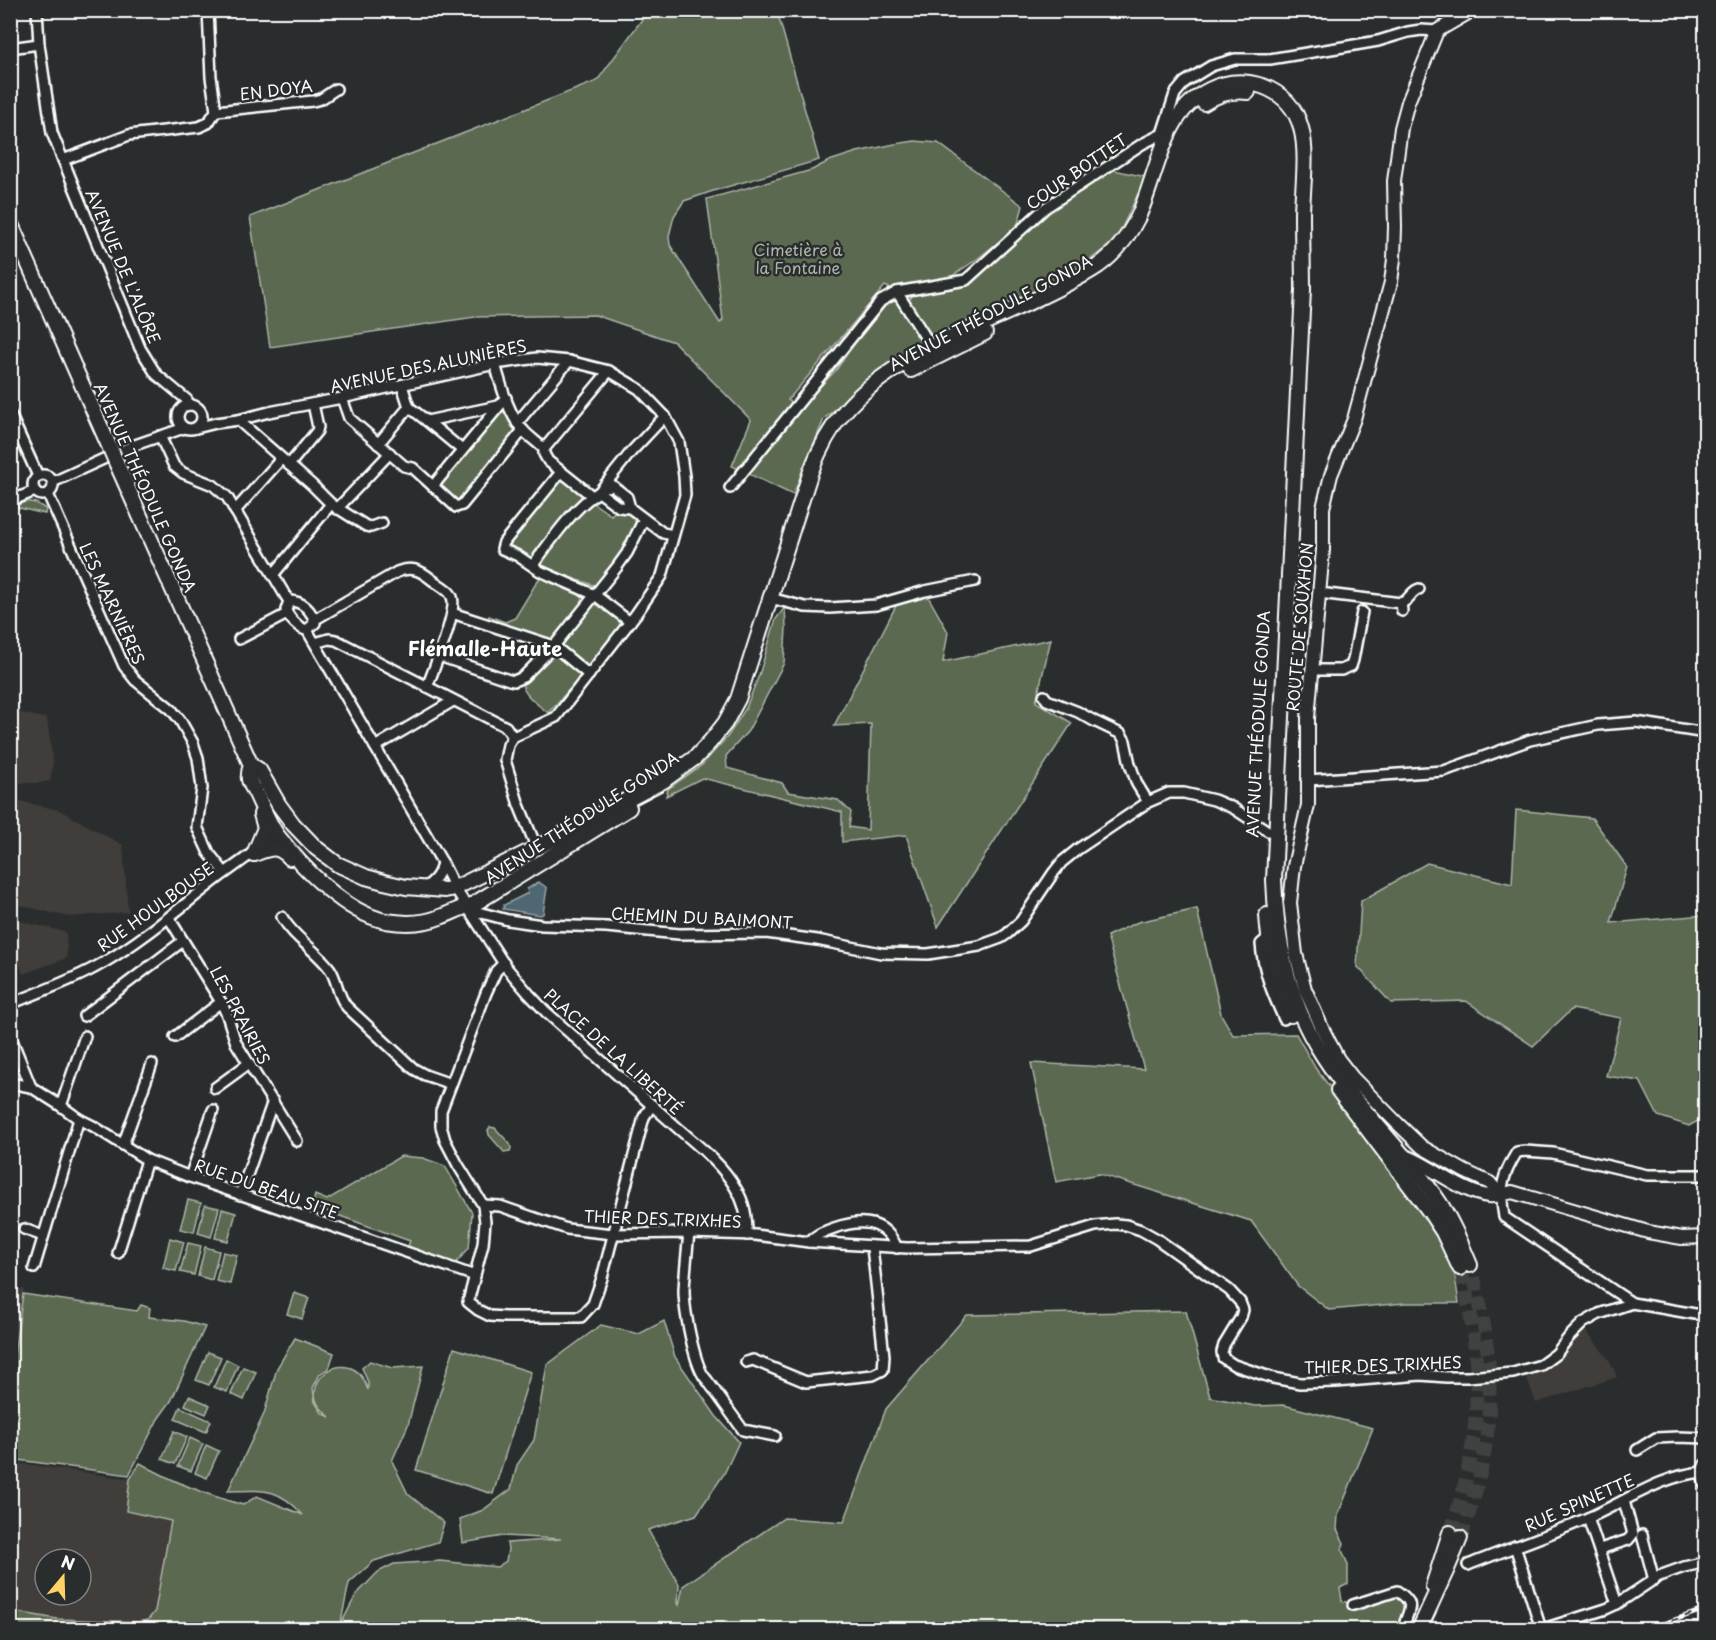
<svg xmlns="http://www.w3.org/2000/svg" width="1716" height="1640" font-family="'Playpen Sans',sans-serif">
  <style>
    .built { fill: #403d3b; fill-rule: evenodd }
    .green { fill: #5b6951; stroke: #adb4a8; stroke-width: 1.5 }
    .water { fill: #4f6673; stroke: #95a3ab; stroke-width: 1.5 }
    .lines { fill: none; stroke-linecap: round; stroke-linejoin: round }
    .secondary-tunnel { stroke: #3f4243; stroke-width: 14; stroke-dasharray: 14 7; stroke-linecap: butt }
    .minor-casing { stroke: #fff; stroke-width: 14 }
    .tertiary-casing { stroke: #fff; stroke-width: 16 }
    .secondary-casing { stroke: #fff; stroke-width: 18 }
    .minor { stroke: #2a2d2e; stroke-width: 9 }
    .tertiary { stroke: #2a2d2e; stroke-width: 12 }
    .secondary { stroke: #2a2d2e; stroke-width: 14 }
    .rail-casing { stroke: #fff; stroke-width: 4.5 }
    .rail { stroke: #2a2d2e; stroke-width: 2; stroke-dasharray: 7; stroke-linecap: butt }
    .secondary-bridge-casing { stroke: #fff; stroke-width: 18; stroke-linecap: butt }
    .secondary-bridge { stroke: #2a2d2e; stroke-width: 14 }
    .labels { text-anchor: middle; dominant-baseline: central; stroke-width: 5; stroke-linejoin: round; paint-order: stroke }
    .street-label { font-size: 16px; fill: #fff; stroke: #2a2d2e }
    .park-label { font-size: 16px; fill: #adb4a8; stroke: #2a2d2e }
    .quarter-label { font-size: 20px; font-weight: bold; fill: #fff; stroke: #2a2d2e }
  </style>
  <rect width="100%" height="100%" fill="#2a2d2e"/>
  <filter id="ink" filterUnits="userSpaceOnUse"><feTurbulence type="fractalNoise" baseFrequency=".0167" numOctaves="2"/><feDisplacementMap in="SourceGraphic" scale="12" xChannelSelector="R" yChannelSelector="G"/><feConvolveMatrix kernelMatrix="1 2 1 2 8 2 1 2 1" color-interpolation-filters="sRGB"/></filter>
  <g filter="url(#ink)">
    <g class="built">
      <path d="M10,710L47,719L53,762L50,781L39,783H11Z"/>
      <path d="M11,799L59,810L123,845L128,912L69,917L11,903Z"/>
      <path d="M11,919L66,932L67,958L23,974L11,940Z"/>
      <path d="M11,1289H24L11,1378Z"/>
      <path d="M1585,1329L1610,1361L1617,1377L1536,1403L1525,1373L1555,1361Z"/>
      <path d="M11,1462L130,1479L126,1511L171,1521L155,1611L148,1620L137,1622L57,1619L11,1611ZM45,1559H81V1595H45Z"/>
      <path d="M1705,1620V1629H1676Z"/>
    </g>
    <g class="green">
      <path d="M648,11H777L819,160L713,191L684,201L674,216L669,236L670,245L720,323L723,320L707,199L812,170L829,161L857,152L895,144L915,141L938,143L1023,206L1017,227L976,260L952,276L888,291L889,288L885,286L788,400L799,409L836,370L872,318L888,303L911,298L912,293L966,280L1045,208L1105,168L1146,177L1116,240L1062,281L947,331L880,369L824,419L793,495L732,466L751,420L674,342L595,315L475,317L270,347L250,217L597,81Z"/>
      <path d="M501,406H505L517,431L458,503L438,485Z"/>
      <path d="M561,477L586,496L532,559L528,558L507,548V544Z"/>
      <path d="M23,501L36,503L46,509L45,514L11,506L12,504Z"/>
      <path d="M593,503L611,515L614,512L631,515L637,524L623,553L599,586C590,586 582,578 572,581L568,576L541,567L539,564L569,523Z"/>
      <path d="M544,577L586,595L587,599L553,641L486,622L489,616L505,622L515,618L538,580Z"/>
      <path d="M925,591L948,632L943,662L1051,639L1036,702L1072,723L938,927L906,835L842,842V812L702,778L666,796L668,789L702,765L728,736L746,708L759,675L776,619L785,607L786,628L784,663L748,731L726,756L727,768L782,783L788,792L838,800L851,812L849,827L868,830L871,724L834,726L900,598Z"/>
      <path d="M595,600L621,620L622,624L590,666L586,668L560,646Z"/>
      <path d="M553,651L581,672L576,682L548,713C539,705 519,693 523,680Z"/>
      <path d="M1516,810L1592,818L1627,867L1611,923L1705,915V1117L1689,1126L1658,1116L1640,1081L1606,1076L1621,1018L1572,1009L1533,1046L1466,1001L1391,1003L1357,966L1361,901L1427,863L1512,884Z"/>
      <path d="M1197,909L1221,1014L1233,1035L1296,1034L1316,1069L1434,1223L1453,1263L1459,1303H1405L1329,1310L1298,1286L1251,1221L1099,1174L1056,1182L1031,1063L1144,1069L1107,936L1138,922Z"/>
      <path d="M490,1127L495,1128L510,1144L511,1148L510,1151L504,1152L489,1135L488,1130Z"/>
      <path d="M401,1156L423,1158L445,1166L472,1213L469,1248L454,1265L408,1246L410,1241L312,1206L315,1195L327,1200Z"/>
      <path d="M188,1200L201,1203L194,1232L180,1229Z"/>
      <path d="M205,1205L219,1208L211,1237L198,1233Z"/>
      <path d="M222,1209L236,1213L228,1241L215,1238Z"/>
      <path d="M170,1238L184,1242L176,1271L163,1268Z"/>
      <path d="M188,1243L201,1246L194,1275L180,1272Z"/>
      <path d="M205,1247L219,1251L212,1280L198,1276Z"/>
      <path d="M223,1252L237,1255L230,1284L216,1281Z"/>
      <path d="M294,1293L309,1298L302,1319L287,1314Z"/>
      <path d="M23,1294L137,1311L141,1305L150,1308L149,1317L184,1321L205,1327L171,1401L158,1419L129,1475L11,1459V1375Z"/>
      <path d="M1186,1311L1210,1397L1255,1406L1284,1405L1373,1428L1338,1515L1337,1529L1344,1543L1342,1550L1348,1565V1584L1340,1588L1342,1601L1353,1604L1397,1591L1409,1599L1401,1630H11L10,1611L57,1619L137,1622L148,1620L155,1611L171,1521L126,1511L130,1479L140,1463C173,1482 207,1495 243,1505L257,1496L303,1515C278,1487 264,1490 228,1491L264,1414L277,1368L295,1338L334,1353L329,1368L320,1374L313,1388L315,1402L322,1413L330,1417C326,1413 318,1408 316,1400C310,1378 336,1358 355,1370C363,1375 365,1383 368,1390V1382L362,1368L370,1361L392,1368L423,1366L408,1425L392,1461L408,1494L444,1523L438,1542L374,1561L349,1583L340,1626L356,1595L378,1572L394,1564L440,1561L497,1567L506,1561L508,1549L507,1543L561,1539L503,1536L463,1543L460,1519L483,1510L511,1489L517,1465L534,1440L547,1365L601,1325L639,1334L664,1321L675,1357L716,1416L739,1442L724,1474L696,1515L648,1530L679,1584L678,1603L679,1605L683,1586L784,1518L844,1522L886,1409L967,1315Z"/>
      <path d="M454,1348L531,1372L493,1494L416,1470Z"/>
      <path d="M208,1352L221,1357L209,1385L196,1380Z"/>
      <path d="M226,1359L238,1365L227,1392L214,1387Z"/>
      <path d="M243,1367L256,1372L244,1400L231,1394Z"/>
      <path d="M189,1396L210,1405L206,1414L185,1405Z"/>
      <path d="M180,1407L211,1421L206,1432L175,1419Z"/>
      <path d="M174,1431L187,1437L175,1464L162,1459Z"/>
      <path d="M190,1438L203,1444L191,1471L178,1466Z"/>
      <path d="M206,1445L219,1451L207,1478L195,1473Z"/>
    </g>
    <path class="water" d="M539,882L547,888L543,914L540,915L503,909L504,905L528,893L527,889Z"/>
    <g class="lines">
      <g class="secondary-tunnel">
        <path d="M1450,1533C1482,1444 1485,1360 1460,1268"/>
        <path d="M1460,1538C1497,1443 1498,1362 1470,1265"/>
      </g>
      <g class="minor-casing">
        <g id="minor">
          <path d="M37,10L39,44"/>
          <path d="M10,48L39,44L52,133L140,348L156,374L187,400L189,405"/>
          <path d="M216,111L313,101L321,99L336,89"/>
          <path d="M63,160L129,135L199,127L208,123L216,111L211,77L208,10"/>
          <path d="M897,292L934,351"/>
          <path d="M495,364C501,384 508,414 523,430C529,437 537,442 544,449"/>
          <path d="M402,385L409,407L427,421L498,406"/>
          <path d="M342,398L349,418L404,466L413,468L456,507L462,505L523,430"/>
          <circle cx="190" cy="417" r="12"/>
          <path d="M10,414L38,476"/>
          <path d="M238,420L312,485L331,504L366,526L371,527L382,523"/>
          <path d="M427,421L462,450"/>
          <path d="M517,423L569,361"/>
          <path d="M196,428L216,423L238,420L269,412L342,398L495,364L537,358L569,361L609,371L639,389L665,416L679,442L684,476L685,495L662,576L636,614L556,717L513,737L508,745L505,760L519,805L535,844"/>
          <path d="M160,436L174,466L183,473L213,485L227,497L285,595L289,601C303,601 312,611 315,623L307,630"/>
          <path d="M378,444L409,407"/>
          <path d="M544,449L609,371"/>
          <path d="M544,449V454L548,461L592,496"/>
          <path d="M289,465L317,431L318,427L313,404"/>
          <path d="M561,472L504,542L502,549L518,556L540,571L595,595L630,622"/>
          <circle cx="43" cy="485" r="10"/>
          <path d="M53,482L132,446L184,428"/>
          <path d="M433,486L506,398"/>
          <path d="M604,487L613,486L627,497L630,508"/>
          <path d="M730,488L881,301L897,292L966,280L1045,208L1142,144L1162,134L1175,94L1185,82L1211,66L1235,59H1270L1337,48L1378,41L1408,32L1421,30L1437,31"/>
          <path d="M599,492L631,452L665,416"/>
          <path d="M48,494L124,666L135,680L171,709L180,720L193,743L198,758L202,788L197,827L209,853L225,873"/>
          <path d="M10,501L35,491"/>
          <path d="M337,509L390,453"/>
          <path d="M235,511L281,459"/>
          <path d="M533,565C550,542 575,505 599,492L619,507L630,508L663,533L673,535"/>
          <path d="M273,575L331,504"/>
          <path d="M1319,593L1401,603L1402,611"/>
          <path d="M770,598L805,607L830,608L876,605L925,591L975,581"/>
          <path d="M289,601L286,610C288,617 299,629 307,630L442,862L455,888L506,967L529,994L546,1012C588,1049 629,1085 671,1122C693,1142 720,1161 735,1187C745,1203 747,1217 747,1235"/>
          <path d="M1401,603C1409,601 1411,591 1419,589"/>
          <path d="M452,613L554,646L589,675"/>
          <path d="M314,620L397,572C411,566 420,570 431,579C437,584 450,590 452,597C458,611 433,671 427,687"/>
          <path d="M239,639L287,614"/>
          <path d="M315,643L329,639L336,640L506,727L513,737"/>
          <path d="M439,656L509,680L514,681L523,677L554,646L617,567L627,553L644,519"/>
          <path d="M1312,670H1341L1351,666L1353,660L1362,612"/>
          <path d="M1044,696L1047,700L1078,712L1094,721L1121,734L1125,741L1130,764L1137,784L1148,802"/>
          <path d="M375,747L453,701"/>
          <path d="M1308,780L1444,771L1530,740L1598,725L1636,722L1706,733"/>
          <path d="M425,888C435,880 440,875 442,862"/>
          <path d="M472,913L478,912L508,920L542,925L606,927L679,934L766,933L817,940L881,953L928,954L979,946L1001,938L1007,934L1021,921L1054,872L1062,862L1078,849L1148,802L1169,793H1184L1214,800L1233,808L1268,831L1276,832"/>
          <path d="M282,917C293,937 316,950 330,969C338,981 337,996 347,1007L414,1069L425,1075L451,1084"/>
          <path d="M169,918L221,1002L227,1015L236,1043L297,1141"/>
          <path d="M1273,937H1269L1261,944C1263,971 1273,995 1284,1019"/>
          <path d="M504,963L496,971L486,993L441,1111V1126L445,1140L458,1165L483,1205L485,1222L483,1244L468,1302L478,1310L490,1316L505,1317H581L593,1304L602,1278L644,1117L652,1105"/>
          <path d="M10,1004C42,991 74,980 103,963C148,937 185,903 225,873C243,860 260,848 277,834"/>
          <path d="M84,1016L183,941"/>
          <path d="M10,1035L31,1087L61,1106L79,1119L93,1126L147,1160L190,1177L475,1276"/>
          <path d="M175,1037L221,1002"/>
          <path d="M10,1083L31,1087"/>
          <path d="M215,1088L248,1064"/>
          <path d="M61,1106L85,1036"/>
          <path d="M123,1145L152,1064"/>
          <path d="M190,1177L213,1110"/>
          <path d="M240,1195L273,1101"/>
          <path d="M483,1205L500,1206L567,1229L613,1234L689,1233L755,1235L809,1242L907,1248L1031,1246L1095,1226L1115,1224L1126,1225L1141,1230L1157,1239L1229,1290L1240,1302L1243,1310L1241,1317L1224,1345L1222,1352L1223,1358L1234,1365L1273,1378L1300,1383L1336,1382L1421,1375L1446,1377H1468L1513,1373L1541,1365L1556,1354L1569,1337L1583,1323L1599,1314L1632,1303L1695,1314H1706"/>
          <path d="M24,1229L43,1236"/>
          <path d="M689,1233C687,1252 685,1271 684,1290C684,1308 694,1368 707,1380L743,1430L775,1436"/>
          <path d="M809,1242C816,1234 824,1232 834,1228C860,1219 885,1219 897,1248"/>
          <path d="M118,1253L147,1160"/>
          <path d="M34,1268L79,1119"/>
          <path d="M1632,1303L1504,1217C1499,1189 1502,1176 1517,1152L1525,1151L1553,1153L1647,1175H1706"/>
          <path d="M746,1362L753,1360L806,1382L873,1375L883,1370L884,1356L872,1247"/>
          <path d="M1637,1450L1656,1438L1678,1437L1706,1438"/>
          <path d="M1588,1518L1617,1604"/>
          <path d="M1642,1535L1654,1580"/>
          <path d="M1515,1546L1541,1629"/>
          <path d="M1600,1549L1628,1540L1633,1534L1624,1501"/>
          <path d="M1468,1565C1508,1549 1549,1535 1588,1518C1625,1502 1662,1475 1703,1472"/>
          <path d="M1353,1605L1397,1591C1417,1604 1409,1609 1402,1630"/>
          <path d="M1540,1630L1606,1609L1617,1604L1659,1576L1684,1567L1706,1562"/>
        </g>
      </g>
      <g class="tertiary-casing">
        <g id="tertiary">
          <path d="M1473,10L1437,31L1408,102L1401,128L1394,181L1395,227L1394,259L1391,282L1354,419L1331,475L1323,508V550L1308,718V805L1294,866L1290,903L1296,954L1305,989L1322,1028L1338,1059L1352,1077L1397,1123L1422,1147L1464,1171L1490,1183L1500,1195"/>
          <path d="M1403,1155C1429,1164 1463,1194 1489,1196C1496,1197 1505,1194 1512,1192L1648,1232L1682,1238L1706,1237"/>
          <path d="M1706,1465L1703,1472L1706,1485"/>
        </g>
      </g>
      <g class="secondary-casing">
        <g id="secondary">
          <path d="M1204,103C1217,94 1232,90 1248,92"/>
          <path d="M10,222L110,448"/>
          <path d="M911,370L985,333"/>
          <path d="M116,462L251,765L259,770L279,805L293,824L316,848L337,864L366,877L384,882L406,887L445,890L455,888L536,848L663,781L696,757L710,742L725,723L738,699L811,471C819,450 829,430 844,412C886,361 970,330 1030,302C1053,291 1077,280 1098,266C1115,254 1129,235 1138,217C1158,174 1162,113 1209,90C1226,81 1244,80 1262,86C1318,106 1303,167 1302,213C1302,238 1303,264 1303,290L1274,880C1276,938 1287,996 1317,1046C1349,1100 1398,1144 1435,1196C1450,1217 1460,1241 1470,1265"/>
          <path d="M251,765C245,782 252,784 258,798C264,811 269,823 277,835C302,867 345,913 386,921C404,924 423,924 440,917C452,913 462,907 474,904L629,808"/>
          <path d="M254,854C270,848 278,844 290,858"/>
          <path d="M254,854L265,828L261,814"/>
          <path d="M1267,915C1269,950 1278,983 1291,1015"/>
          <path d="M1338,1090L1430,1212L1443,1232L1460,1268"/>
          <path d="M1433,1586L1450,1533"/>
          <path d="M1419,1630L1447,1569L1460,1538"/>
        </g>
      </g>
      <use href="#minor" class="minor"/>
      <use href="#tertiary" class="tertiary"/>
      <use href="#secondary" class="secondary"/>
      <g class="rail-casing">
        <path id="rail" d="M1645,1630L1706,1609"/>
      </g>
      <use href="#rail" class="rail"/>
      <g class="secondary-bridge-casing">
        <path id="secondary-bridge" d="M110,448L116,462"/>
      </g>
      <use href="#secondary-bridge" class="secondary-bridge"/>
    </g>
  </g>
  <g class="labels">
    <g class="street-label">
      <text transform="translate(276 89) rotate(-7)">EN DOYA</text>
      <text transform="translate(1076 171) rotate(-35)">COUR BOTTET</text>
      <text transform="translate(124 266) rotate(67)">AVENUE DE L'ALÔRE</text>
      <text transform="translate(990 312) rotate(-28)">AVENUE THÉODULE GONDA</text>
      <text transform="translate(428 365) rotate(-12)">AVENUE DES ALUNIÈRES</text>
      <text transform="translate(146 487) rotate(66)">AVENUE THÉODULE GONDA</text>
      <text transform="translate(113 603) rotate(65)">LES MARNIÈRES</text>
      <text transform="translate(1299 627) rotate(-85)">ROUTE DE SOUXHON</text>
      <text transform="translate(1257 724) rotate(-87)">AVENUE THÉODULE GONDA</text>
      <text transform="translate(581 817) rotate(-33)">AVENUE THÉODULE GONDA</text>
      <text transform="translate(155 906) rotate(-36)">RUE HOULBOUSE</text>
      <text transform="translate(702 917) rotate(3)">CHEMIN DU BAIMONT</text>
      <text transform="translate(241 1015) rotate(62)">LES PRAIRIES</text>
      <text transform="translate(614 1051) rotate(42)">PLACE DE LA LIBERTÉ</text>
      <text transform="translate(267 1188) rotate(19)">RUE DU BEAU SITE</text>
      <text transform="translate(663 1218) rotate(2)">THIER DES TRIXHES</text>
      <text transform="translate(1383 1364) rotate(-2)">THIER DES TRIXHES</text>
      <text transform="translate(1579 1502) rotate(-24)">RUE SPINETTE</text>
    </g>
    <g class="park-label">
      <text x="798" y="249">Cimetière à<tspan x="798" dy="18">la Fontaine</tspan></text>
    </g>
    <g class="quarter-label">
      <text x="485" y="648">Flémalle-Haute</text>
    </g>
  </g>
  <rect width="1716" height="1640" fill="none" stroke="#2a2d2e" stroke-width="36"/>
  <rect x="18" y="18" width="1680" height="1604" fill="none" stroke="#fff" stroke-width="2" filter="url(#ink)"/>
  <g transform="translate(63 1577) rotate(19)"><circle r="28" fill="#2a2d2e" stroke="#7f8182" stroke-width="1.5"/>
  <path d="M0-4.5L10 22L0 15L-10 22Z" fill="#ffd166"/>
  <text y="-9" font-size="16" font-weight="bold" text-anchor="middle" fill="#ffffff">N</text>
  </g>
</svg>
